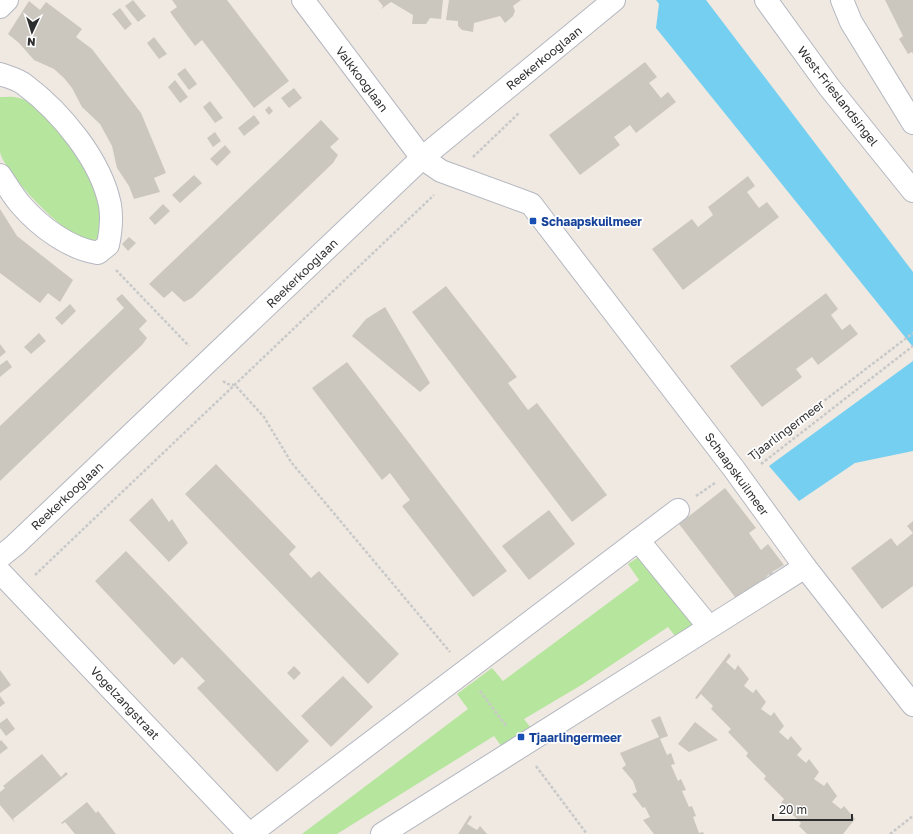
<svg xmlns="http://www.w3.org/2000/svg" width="913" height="834" font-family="'Golos Text',sans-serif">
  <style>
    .green { fill: #b6e59e }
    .water { fill: #75cff0 }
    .building { fill: #cbc7bf }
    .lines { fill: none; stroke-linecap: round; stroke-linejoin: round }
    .minor-casing { stroke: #b4b7c1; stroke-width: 24 }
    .path { stroke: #c9c9c9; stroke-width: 2.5; stroke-dasharray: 3 2; stroke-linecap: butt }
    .minor { stroke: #fff; stroke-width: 22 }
    .transit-dot { fill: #1a4fb4; stroke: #fff; stroke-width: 1.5 }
    .labels { text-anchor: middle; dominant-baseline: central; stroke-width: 3.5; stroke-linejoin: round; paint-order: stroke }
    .street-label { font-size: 12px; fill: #2e2e2e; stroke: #fff }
    .transit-label { font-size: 12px; font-weight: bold; fill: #164399; stroke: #fff; text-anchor: start }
  </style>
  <rect width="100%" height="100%" fill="#efe9e1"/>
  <g class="green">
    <path d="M0,97C6,97 13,96 19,98C29,100 36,108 44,115C72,140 99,180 101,218C101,224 99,231 99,237L95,240C72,246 4,173 0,152C0,136 0,114 0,97Z"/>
    <path d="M640,556L697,630L679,641L668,627L583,684L524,719L534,732L504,750L494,736L337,834H302L468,709L457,694L492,668L503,681L639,580L628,564Z"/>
  </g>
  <g class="water">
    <path d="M656,0H706L913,272V347L656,28L659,4Z"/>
    <path d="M913,361V451L855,463L799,501L769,466Z"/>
  </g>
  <g class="building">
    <path d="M133,0L146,16L138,22L125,6Z"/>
    <path d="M172,0H227L289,81L254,108L202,40L195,46L170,12L177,7Z"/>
    <path d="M378,0H443L441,19L430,18L426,24H412L413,15L391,2L381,9L383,6Z"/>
    <path d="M449,0H521L513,6L515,11L513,16L505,23L500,16L474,23L473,32L462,30L458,26V21L446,20Z"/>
    <path d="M885,0H913V54L912,52L908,54L899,39L903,36Z"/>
    <path d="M29,1L40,10L46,2L82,29L76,37L92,49L141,113L166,173L154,178L160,192L134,199L129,186L117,168L112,146L100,124L82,107L72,88L64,78L54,69L34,60L19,43L8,34Z"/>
    <path d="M120,8L132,24L125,30L112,14Z"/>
    <path d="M154,37L167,54L159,59L147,43Z"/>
    <path d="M645,62L657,77L649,83L661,98L668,92L676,102L636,133L630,125L614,137L620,145L580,175L549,135Z"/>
    <path d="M185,68L197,84L189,90L177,74Z"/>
    <path d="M175,80L188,97L180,103L168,87Z"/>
    <path d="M294,88L302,98L289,108L281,98Z"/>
    <path d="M210,101L223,118L215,123L203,107Z"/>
    <path d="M269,106L273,111L269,115L265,110Z"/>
    <path d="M254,115L260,123L244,136L238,128Z"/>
    <path d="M321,120L339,139L330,147L338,155L333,163L192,298L184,302L172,291L164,298L149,284Z"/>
    <path d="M215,132L221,141L213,147L207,138Z"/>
    <path d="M225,145L231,152L217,166L210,159Z"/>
    <path d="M194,175L202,183L180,203L172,195Z"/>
    <path d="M748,176L755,186L747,192L759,208L767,202L779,217L683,290L652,249L692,219L698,227L713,215L708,207Z"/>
    <path d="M163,204L170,211L155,225L149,218Z"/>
    <path d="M0,209L17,236L73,280L60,302L48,293L40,303L0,273Z"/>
    <path d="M129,237L136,243L128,251L122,244Z"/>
    <path d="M446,286L517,377L508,383L528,410L537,403L607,495L572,522L412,312Z"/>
    <path d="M826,293L838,309L831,315L842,330L850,324L858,334L818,365L812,357L796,369L802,377L762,407L730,366Z"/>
    <path d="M122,294L147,321L139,329L147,338L142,345L0,481V426L124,308L116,299Z"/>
    <path d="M70,304L76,311L62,325L55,318Z"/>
    <path d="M385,307L430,383L420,392L352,336L366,319Z"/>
    <path d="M39,333L46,341L31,354L24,347Z"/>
    <path d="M0,344L6,352L0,357Z"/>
    <path d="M7,360L12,367L0,377V365Z"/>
    <path d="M347,362L507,571L473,597L402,506L410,500L390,473L382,480L312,388Z"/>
    <path d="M216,464L296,547L289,554L311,578L319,571L399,654L368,684L185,494Z"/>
    <path d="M725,488L756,528L749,533L761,550L768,544L784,565L772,572L773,573L770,576L769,574L759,584L758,583L751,588L738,601L679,524Z"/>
    <path d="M152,498L169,522L172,519L188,543L169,562L129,520Z"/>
    <path d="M549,510L575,544L529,580L502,546Z"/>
    <path d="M913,521V586L882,609L851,568L891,538L897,546L913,533L907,526Z"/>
    <path d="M126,551L309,741L277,772L197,688L205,681L182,657L174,665L95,581Z"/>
    <path d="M729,653L731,656L726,662L735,670L738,665L749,679L744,686L753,693L756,689L766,702L761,709L771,716L774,712L784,726L779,732L788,740L791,736L802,749L797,755L806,763L809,759L819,772L814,779L824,786L827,782L837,796L832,802L841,809L844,806L855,819L843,834H807L799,826L801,823L781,803L784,799L764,779L766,776L746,756L748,753L728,732L731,729L711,709L713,706L701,694L697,699L695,698Z"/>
    <path d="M294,666L301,673L294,680L287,673Z"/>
    <path d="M0,670L11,685L0,693Z"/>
    <path d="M343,676L373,707L331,747L301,716Z"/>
    <path d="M0,696L5,703L0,707Z"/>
    <path d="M660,716L668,736L660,739L667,755L671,753L675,764L671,765L678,781L681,779L686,790L682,791L689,807L692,806L696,816L693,817L699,833L703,832L704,834H654L643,820L650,817L645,807L643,808L632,794L637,792L633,781L622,768L626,765L620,753L659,737L651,720Z"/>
    <path d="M7,718L15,729L6,736L0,728V723Z"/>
    <path d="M695,722L718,740L689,752L678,744Z"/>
    <path d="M1,740L8,748L0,754V741Z"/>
    <path d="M42,754L61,777L66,772L68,774L13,819L15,823L0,805V792L5,788L3,786Z"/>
    <path d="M87,802L96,813L98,811L116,834H75L65,822L62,824L61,823Z"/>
    <path d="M470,815L472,817L467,824L477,830L480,826L487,834H458Z"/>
  </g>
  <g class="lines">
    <g class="minor-casing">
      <g id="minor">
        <path d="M303,0L422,158L441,171L531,204L734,469L805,567L913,705"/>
        <path d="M766,0L829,87L913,191"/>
        <path d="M842,0L851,22L913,123"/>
        <path d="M0,7L7,0"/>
        <path d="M0,74C8,77 18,79 25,85C61,112 101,160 110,205C112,218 111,231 108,245L98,253C70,249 40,227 21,205C13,196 7,185 0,175"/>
        <path d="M638,540L709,627"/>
        <path d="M0,557L15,545L422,158L614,0"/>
        <path d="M0,572L249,834"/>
        <path d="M250,834L678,510"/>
        <path d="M382,834L805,567"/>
      </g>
    </g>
    <g class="path">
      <path d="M473,157L519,113"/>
      <path d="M116,270L189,346"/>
      <path d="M223,381L227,384L235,385L264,417L291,462L450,652"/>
      <path d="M753,455L913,333"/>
      <path d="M761,464L913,346"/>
      <path d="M696,496L715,483"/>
      <path d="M35,575L434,195"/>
      <path d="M480,691L507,727"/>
      <path d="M536,766L587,834"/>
      <path d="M890,834L913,816"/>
    </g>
    <use href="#minor" class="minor"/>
  </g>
  <g class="transit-dot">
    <rect x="529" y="217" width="8" height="8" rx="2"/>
    <rect x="517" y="733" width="8" height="8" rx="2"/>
  </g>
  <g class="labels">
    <g class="street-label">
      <text transform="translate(544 58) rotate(-39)">Reekerkooglaan</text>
      <text transform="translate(362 79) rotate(53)">Valkkooglaan</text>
      <text transform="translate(838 96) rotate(52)">West-Frieslandsingel</text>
      <text transform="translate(302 273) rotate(-44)">Reekerkooglaan</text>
      <text transform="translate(786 430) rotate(-37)">Tjaarlingermeer</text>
      <text transform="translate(737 474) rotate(54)">Schaapskuilmeer</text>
      <text transform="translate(67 496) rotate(-43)">Reekerkooglaan</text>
      <text transform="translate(125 703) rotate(47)">Vogelzangstraat</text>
    </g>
    <g class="transit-label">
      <text x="541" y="221">Schaapskuilmeer</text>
      <text x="529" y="737">Tjaarlingermeer</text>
    </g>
  </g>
  <g transform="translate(32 32) rotate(184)" stroke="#ffffff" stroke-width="3" paint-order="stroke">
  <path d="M0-3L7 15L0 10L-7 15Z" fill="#2e2e2e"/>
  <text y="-6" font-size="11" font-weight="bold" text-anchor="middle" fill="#2e2e2e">N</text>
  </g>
  <path d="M773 814v6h79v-6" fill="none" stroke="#2e2e2e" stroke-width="2"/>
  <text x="779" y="814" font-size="12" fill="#2e2e2e" stroke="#ffffff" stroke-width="3" paint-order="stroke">20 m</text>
</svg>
